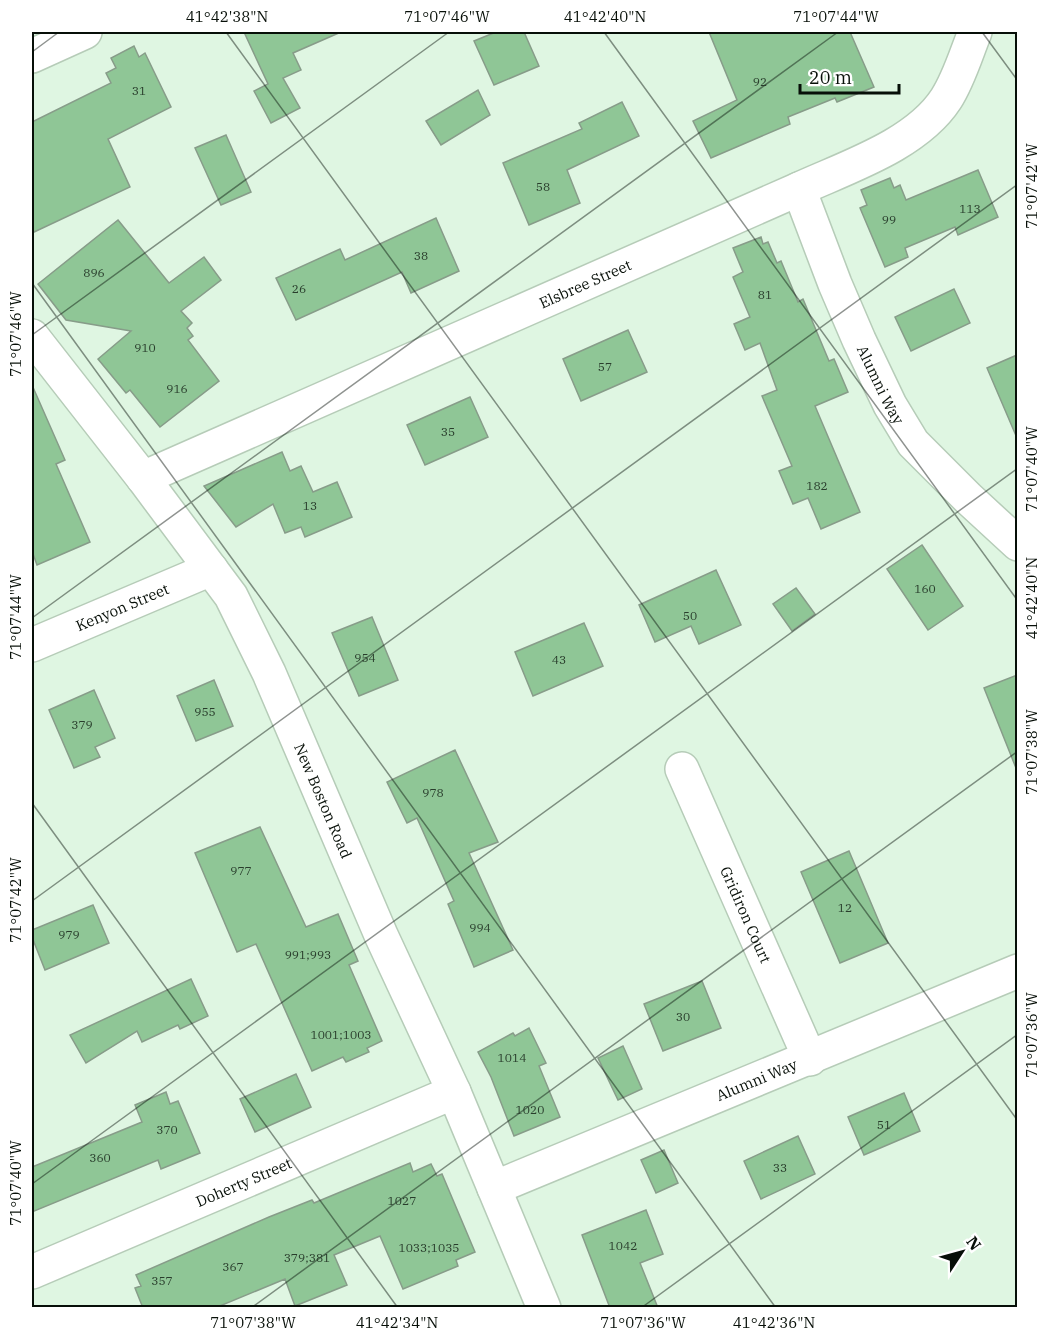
<svg xmlns="http://www.w3.org/2000/svg" width="1049" height="1339" font-family="'IBM Plex Serif',serif">
  <style>
    .building { fill: #8fc696; stroke: #879c89; stroke-width: 1.5 }
    .lines { fill: none; stroke-linecap: round; stroke-linejoin: round }
    .minor-casing { stroke: #b6ccb8; stroke-width: 36 }
    .minor { stroke: #fff; stroke-width: 33 }
    .ticks { fill: none; stroke: #070f08; stroke-width: 1.5; stroke-opacity: 0.45 }
    .labels { text-anchor: middle; dominant-baseline: central; stroke-width: 4.5; stroke-linejoin: round; paint-order: stroke }
    .number-label { font-size: 12px; fill: #293d2c }
    .street-label { font-size: 15px; fill: #070f08; stroke: #fff }
    .neatline { fill: none; stroke: #070f08; stroke-width: 2 }
    .ticks-label { font-size: 15px; text-anchor: middle; fill: #070f08 }
  </style>
  <rect width="100%" height="100%" fill="#dff6e2"/>
  <g class="building">
    <path d="M244,32H341L293,53L301,70L283,78L300,108L271,123L254,91L268,84Z"/>
    <path d="M496,32H524L539,66L494,85L474,41Z"/>
    <path d="M709,32H850L874,87L837,102L835,98L788,117L790,124L711,158L693,121L737,100Z"/>
    <path d="M134,46L139,57L145,53L171,107L108,139L130,187L32,233V122L111,83L106,73L116,68L111,58Z"/>
    <path d="M478,90L490,115L441,145L426,121Z"/>
    <path d="M622,102L639,136L567,170L580,203L529,225L503,163L582,129L579,123Z"/>
    <path d="M226,135L251,192L221,205L195,148Z"/>
    <path d="M978,170L998,217L958,235L955,227L905,248L908,257L885,267L860,208L867,205L861,190L890,178L894,188L900,185L906,200Z"/>
    <path d="M436,218L459,271L411,293L402,272L296,320L276,278L340,249L345,260Z"/>
    <path d="M118,220L169,283L204,257L221,280L181,311L192,323L187,328L193,336L188,340L219,381L160,427L130,390L126,393L98,359L131,331L66,320L38,284Z"/>
    <path d="M761,237L763,244L768,242L777,263L781,261L798,302L803,299L829,361L834,359L848,392L815,406L860,512L821,529L808,498L793,504L779,471L792,466L762,396L777,390L760,343L745,350L734,324L750,317L733,277L743,272L733,248Z"/>
    <path d="M954,289L970,323L911,351L895,317Z"/>
    <path d="M628,330L647,372L581,401L563,359Z"/>
    <path d="M1017,355V438L987,368Z"/>
    <path d="M32,385L65,460L56,464L90,542L37,565L32,551Z"/>
    <path d="M470,397L488,437L425,465L407,425Z"/>
    <path d="M282,452L290,471L301,466L313,492L337,482L352,517L305,537L301,527L285,533L273,504L236,527L204,486Z"/>
    <path d="M922,545L963,606L928,630L887,569Z"/>
    <path d="M716,570L741,625L699,644L691,626L655,642L639,605Z"/>
    <path d="M796,588L815,614L792,631L773,604Z"/>
    <path d="M372,617L398,680L359,696L332,633Z"/>
    <path d="M584,623L603,666L533,696L515,652Z"/>
    <path d="M1017,675V768H1016L984,688Z"/>
    <path d="M214,680L233,726L196,741L177,696Z"/>
    <path d="M94,690L115,738L95,747L100,757L74,768L49,710Z"/>
    <path d="M455,750L498,842L469,853L513,950L474,967L448,904L454,901L417,818L407,823L387,782Z"/>
    <path d="M260,827L306,927L338,914L358,961L349,965L382,1041L367,1048L369,1052L346,1062L343,1057L312,1071L256,944L237,952L195,853Z"/>
    <path d="M849,851L888,943L840,963L801,872Z"/>
    <path d="M93,905L109,943L45,970L32,937V930Z"/>
    <path d="M191,979L208,1016L180,1029L178,1025L142,1042L137,1031L86,1063L70,1035Z"/>
    <path d="M702,981L721,1028L663,1051L644,1004Z"/>
    <path d="M529,1028L546,1063L539,1066L560,1117L514,1136L491,1077L478,1052L513,1033L515,1036Z"/>
    <path d="M623,1046L642,1089L618,1100L598,1058Z"/>
    <path d="M296,1074L311,1107L255,1132L240,1099Z"/>
    <path d="M166,1092L170,1104L178,1101L200,1153L161,1169L158,1160L32,1212V1167L142,1122L135,1105Z"/>
    <path d="M904,1093L920,1131L864,1155L848,1117Z"/>
    <path d="M798,1136L815,1174L761,1199L744,1161Z"/>
    <path d="M664,1150L678,1183L656,1193L641,1160Z"/>
    <path d="M410,1163L413,1172L431,1164L437,1176L442,1174L475,1252L456,1260L458,1266L403,1289L380,1236L334,1255L347,1285L295,1306L285,1279L215,1308H143L135,1288L141,1286L136,1275L269,1217L312,1200L314,1203Z"/>
    <path d="M646,1210L663,1254L640,1263L658,1308H610L582,1235Z"/>
  </g>
  <g class="lines">
    <g class="minor-casing">
      <g id="minor">
        <path d="M32,56L85,32"/>
        <path id="s1" d="M799,189L835,284L859,340L890,405L913,443L968,498L1018,544"/>
        <path id="s2" d="M32,336L143,478L231,596L269,673L381,935L454,1092L544,1308"/>
        <path id="s3" d="M143,478L799,189C847,167 916,145 946,99C959,79 966,54 975,32"/>
        <path id="s4" d="M32,645L211,569"/>
        <path id="s5" d="M682,769L810,1059"/>
        <path id="s6" d="M494,1188L1018,971"/>
        <path id="s7" d="M32,1272L454,1092"/>
      </g>
    </g>
    <use href="#minor" class="minor"/>
  </g>
  <path class="ticks" d="M226,32L1018,1121M604,32L1018,601M982,32L1018,81M32,52L59,32M32,283L776,1308M32,335L449,32M32,618L838,32M32,803L398,1308M32,901L1018,184M32,1184L1018,468M251,1308L1018,751M641,1308L1018,1034"/>
  <g class="labels">
    <g class="number-label">
      <text x="760" y="81">92</text>
      <text x="139" y="90">31</text>
      <text x="543" y="186">58</text>
      <text x="970" y="208">113</text>
      <text x="889" y="219">99</text>
      <text x="421" y="255">38</text>
      <text x="94" y="272">896</text>
      <text x="299" y="288">26</text>
      <text x="765" y="294">81</text>
      <text x="145" y="347">910</text>
      <text x="605" y="366">57</text>
      <text x="177" y="388">916</text>
      <text x="448" y="431">35</text>
      <text x="817" y="485">182</text>
      <text x="310" y="505">13</text>
      <text x="925" y="588">160</text>
      <text x="690" y="615">50</text>
      <text x="365" y="657">954</text>
      <text x="559" y="659">43</text>
      <text x="205" y="711">955</text>
      <text x="82" y="724">379</text>
      <text x="433" y="792">978</text>
      <text x="241" y="870">977</text>
      <text x="845" y="907">12</text>
      <text x="480" y="927">994</text>
      <text x="69" y="934">979</text>
      <text x="308" y="954">991;993</text>
      <text x="683" y="1016">30</text>
      <text x="341" y="1034">1001;1003</text>
      <text x="512" y="1057">1014</text>
      <text x="530" y="1109">1020</text>
      <text x="884" y="1124">51</text>
      <text x="167" y="1129">370</text>
      <text x="100" y="1157">360</text>
      <text x="780" y="1167">33</text>
      <text x="402" y="1200">1027</text>
      <text x="623" y="1245">1042</text>
      <text x="429" y="1247">1033;1035</text>
      <text x="307" y="1257">379;381</text>
      <text x="233" y="1266">367</text>
      <text x="162" y="1280">357</text>
    </g>
    <g class="street-label">
      <text stroke="none"><textPath href="#s3" startOffset="483">Elsbree Street</textPath></text>
      <text stroke="none"><textPath href="#s1" startOffset="212">Alumni Way</textPath></text>
      <text stroke="none"><textPath href="#s4" startOffset="98">Kenyon Street</textPath></text>
      <text stroke="none"><textPath href="#s2" startOffset="552">New Boston Road</textPath></text>
      <text stroke="none"><textPath href="#s5" startOffset="159">Gridiron Court</textPath></text>
      <text stroke="none"><textPath href="#s6" startOffset="284">Alumni Way</textPath></text>
      <text stroke="none"><textPath href="#s7" startOffset="230">Doherty Street</textPath></text>
    </g>
  </g>
  <rect width="1049" height="1339" fill="none" stroke="#ffffff" stroke-width="66"/>
  <g transform="translate(962 1252) rotate(54)" stroke="#ffffff" stroke-width="4.5" paint-order="stroke">
  <path d="M0-4.5L10 22L0 15L-10 22Z" fill="#070f08"/>
  <text y="-9" font-size="16" font-weight="bold" text-anchor="middle" fill="#070f08">N</text>
  </g>
  <path d="M800 84v9h99v-9" fill="none" stroke="#070f08" stroke-width="3"/>
  <text x="809" y="84" font-size="18" fill="#070f08" stroke="#ffffff" stroke-width="4.5" paint-order="stroke">20 m</text>
  <rect x="33" y="33" width="983" height="1273" class="neatline"/>
  <g class="ticks-label">
    <text x="227" y="22">41°42'38"N</text>
    <text x="447" y="22">71°07'46"W</text>
    <text x="605" y="22">41°42'40"N</text>
    <text x="836" y="22">71°07'44"W</text>
    <text transform="translate(1032 186) rotate(-90)" y="5">71°07'42"W</text>
    <text transform="translate(16 334) rotate(-90)" y="5">71°07'46"W</text>
    <text transform="translate(1032 469) rotate(-90)" y="5">71°07'40"W</text>
    <text transform="translate(1032 598) rotate(-90)" y="5">41°42'40"N</text>
    <text transform="translate(16 617) rotate(-90)" y="5">71°07'44"W</text>
    <text transform="translate(1032 752) rotate(-90)" y="5">71°07'38"W</text>
    <text transform="translate(16 900) rotate(-90)" y="5">71°07'42"W</text>
    <text transform="translate(1032 1035) rotate(-90)" y="5">71°07'36"W</text>
    <text transform="translate(16 1183) rotate(-90)" y="5">71°07'40"W</text>
    <text x="253" y="1328">71°07'38"W</text>
    <text x="397" y="1328">41°42'34"N</text>
    <text x="643" y="1328">71°07'36"W</text>
    <text x="774" y="1328">41°42'36"N</text>
  </g>
</svg>
